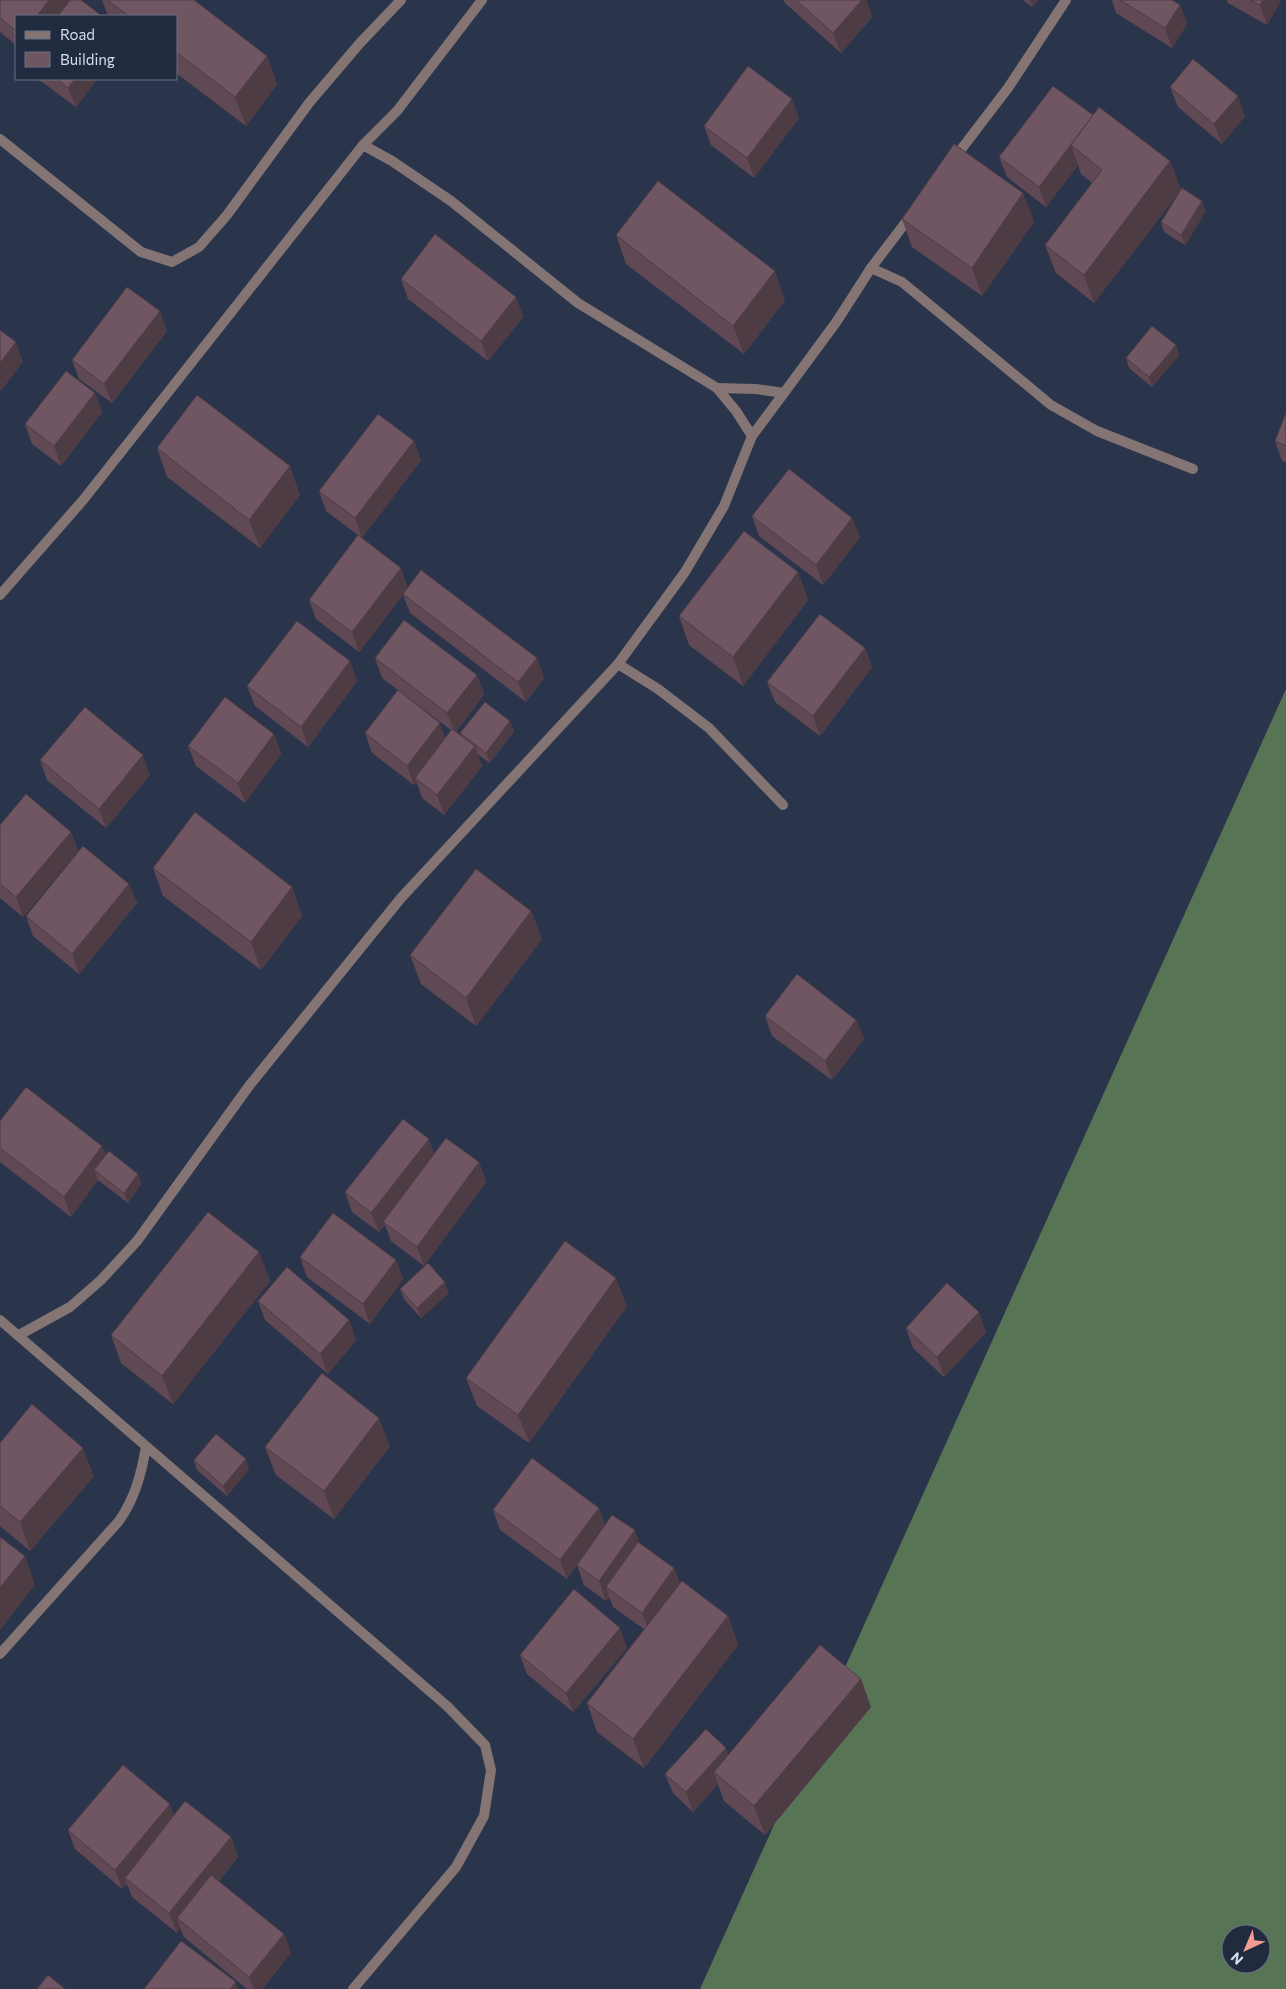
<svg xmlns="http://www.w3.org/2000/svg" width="1286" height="1989" font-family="Commissioner,sans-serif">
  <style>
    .forest { fill: #577455; fill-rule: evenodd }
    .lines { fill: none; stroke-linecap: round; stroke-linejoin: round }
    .street { stroke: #847574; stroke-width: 10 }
    .wall { fill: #604955 }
    .shaded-wall { fill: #4e3c45 }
    .building { fill: #705563; stroke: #4e3c45 }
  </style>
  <rect width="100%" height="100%" fill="#2a354b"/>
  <path class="forest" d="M1286,689V1989H700ZM1231,1934H1261V1964H1231Z"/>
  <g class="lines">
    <g class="street">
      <path d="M0,139L141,252L172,262L199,247L227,215L309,103L360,43L401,0"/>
      <path d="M953,160L1008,88L1066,0"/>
      <path d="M871,268L912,214"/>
      <path d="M717,388L756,389L784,393L837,321L871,268L902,282L1051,405L1097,431L1193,469"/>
      <path d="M752,436L784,393"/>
      <path d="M0,595L84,499L363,145L397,111L482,0"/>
      <path d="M618,664L658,689L709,728L783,805"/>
      <path d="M0,1320L447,1706L485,1745L491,1770L484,1816L456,1867L353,1989"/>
      <path d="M19,1335L70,1307L101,1280L137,1241L249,1086L401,898L618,664L685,572L724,506L752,436L736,411L717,388L578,303L451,201L392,161L363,145"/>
      <path d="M0,1654L119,1521C135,1498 141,1475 146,1447"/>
    </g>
  </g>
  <g class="wall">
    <path d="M0,0L16,16V45L0,32Z"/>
    <path d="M102,0H194L267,56L277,84L246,126L176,73V16H108Z"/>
    <path d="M783,0H866L872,17L841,53L785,3Z"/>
    <path d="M1023,0H1038L1032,7Z"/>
    <path d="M1112,0H1172L1180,5L1187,24L1172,48L1116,13Z"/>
    <path d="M1227,0H1281L1267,25L1228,3Z"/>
    <path d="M38,79H97L76,107Z"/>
    <path d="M1170,87L1245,116L1222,144L1178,107Z"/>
    <path d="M1093,115L1170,161L1181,190L1094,303L1056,273L1045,245L1092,183L1081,174L1078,165L1046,207L1007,177L999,157Z"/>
    <path d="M799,118L754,178L711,145L704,126Z"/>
    <path d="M1023,193L1034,222L982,296L912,247L902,219Z"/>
    <path d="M1206,211L1185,245L1164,232L1161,222Z"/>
    <path d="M616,235L785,300L744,354L626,264Z"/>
    <path d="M401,279L516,297L523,317L488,361L408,299Z"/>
    <path d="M167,331L112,403L79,379L72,360Z"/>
    <path d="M1176,345L1179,355L1152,387L1129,368L1126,358Z"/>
    <path d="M95,393L102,412L61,466L32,444L25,424Z"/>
    <path d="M1286,413V462L1282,461L1275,441Z"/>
    <path d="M414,441L421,460L362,538L326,511L319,491Z"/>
    <path d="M157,448L300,495L260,548L167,477Z"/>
    <path d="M752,516L860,537L823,585L759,536Z"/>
    <path d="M798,572L808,600L743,686L689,645L679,616Z"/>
    <path d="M408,587L537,658L544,678L526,702L410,613L403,595L359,652L316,619L309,600Z"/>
    <path d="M865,648L872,667L820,736L775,702L767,682Z"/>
    <path d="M375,658L477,675L484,694L456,732L461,736L460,733L510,721L514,731L490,763L477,754L482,766L444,815L422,798L417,783L414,785L372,753L365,733L446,738L451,730L382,678Z"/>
    <path d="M350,661L357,681L308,747L255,706L247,686Z"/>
    <path d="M274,734L281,754L245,803L196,766L188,746Z"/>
    <path d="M40,760L150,775L106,828L47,780Z"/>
    <path d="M0,825L71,832L78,851L23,917L0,898Z"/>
    <path d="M153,868L292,887L302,916L261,970L163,896Z"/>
    <path d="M129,884L137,903L79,974L33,936L26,916Z"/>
    <path d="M531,911L542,939L476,1026L421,984L410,955Z"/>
    <path d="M765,1016L856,1020L864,1039L832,1080L772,1036Z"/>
    <path d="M0,1121L102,1146L106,1156L138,1174L141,1184L128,1203L98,1180L71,1217L0,1162Z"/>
    <path d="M434,1153L479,1162L486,1182L424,1266L391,1241L385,1225L379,1232L352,1212L345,1192Z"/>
    <path d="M259,1252L270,1281L173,1404L121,1363L111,1335Z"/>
    <path d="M300,1257L396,1260L403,1279L370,1324L307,1277Z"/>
    <path d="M400,1289L449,1293L421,1318L404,1299Z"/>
    <path d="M258,1301L349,1320L356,1340L328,1374L265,1320Z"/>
    <path d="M627,1306L529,1443L477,1406L466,1378Z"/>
    <path d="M906,1328L986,1332L944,1377L913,1348Z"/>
    <path d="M0,1443L94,1476L30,1551L0,1526Z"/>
    <path d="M390,1446L334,1519L276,1475L265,1447Z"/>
    <path d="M194,1460L249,1469L227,1496L197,1470Z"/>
    <path d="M493,1510L605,1525L639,1543L674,1568L680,1584L728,1616L738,1645L644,1768L597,1732L587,1703L644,1629L613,1607L609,1597L606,1601L584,1585L577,1565L567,1579L500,1530Z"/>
    <path d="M627,1648L573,1712L527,1674L520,1655Z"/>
    <path d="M871,1707L765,1835L724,1801L718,1784L693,1812L673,1793L665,1774L728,1755Z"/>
    <path d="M174,1815L231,1837L238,1857L219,1881L284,1934L291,1953L262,1989H247L184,1937L180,1928L177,1933L132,1897L127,1884L122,1889L75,1849L68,1830Z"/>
  </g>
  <g class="shaded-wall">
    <path d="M49,0H71L59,16H37Z"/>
    <path d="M862,0H866L872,17L841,53L833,33Z"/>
    <path d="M1030,0H1038L1032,7Z"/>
    <path d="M1263,0H1281L1267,25L1260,5Z"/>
    <path d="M1180,5L1187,24L1172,48L1165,28Z"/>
    <path d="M267,56L277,84L246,126L235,97Z"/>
    <path d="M75,79H97L76,107L68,88Z"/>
    <path d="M1238,96L1245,116L1222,144L1214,124Z"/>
    <path d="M792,99L799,118L754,178L747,158Z"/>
    <path d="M1093,116L1071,145L1078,165L1046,207L1039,187Z"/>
    <path d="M1170,161L1181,190L1094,303L1084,275Z"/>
    <path d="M1023,193L1034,222L982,296L972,268Z"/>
    <path d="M1202,201L1206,211L1185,245L1181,235Z"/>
    <path d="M775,271L785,300L744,354L733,326Z"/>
    <path d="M516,297L523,317L488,361L481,341Z"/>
    <path d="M160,311L167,331L112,403L104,384Z"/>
    <path d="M16,342L23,362L0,392V363Z"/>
    <path d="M1176,345L1179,355L1152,387L1149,377Z"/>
    <path d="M95,393L102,412L61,466L54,446Z"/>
    <path d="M414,441L421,460L362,538L355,518Z"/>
    <path d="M290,466L300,495L260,548L249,520Z"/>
    <path d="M852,518L860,537L823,585L816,565Z"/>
    <path d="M401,568L408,588L359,652L352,632Z"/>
    <path d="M798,572L808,600L743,686L733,657Z"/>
    <path d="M865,648L872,667L820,736L813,716Z"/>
    <path d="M537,658L544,678L526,702L518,682Z"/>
    <path d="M350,661L357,681L308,747L301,727Z"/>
    <path d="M477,675L484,694L455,733L447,713Z"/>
    <path d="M510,721L514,731L490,763L486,753Z"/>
    <path d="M440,723L447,742L415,778L417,783L414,785L407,766Z"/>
    <path d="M274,734L281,754L245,803L238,783Z"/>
    <path d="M475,746L482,766L444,815L437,795Z"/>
    <path d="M143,755L150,775L106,828L99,809Z"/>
    <path d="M71,832L78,851L23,917L16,897Z"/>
    <path d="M129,884L137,903L79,974L72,954Z"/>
    <path d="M292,887L302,916L261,970L251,942Z"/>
    <path d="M531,911L542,939L476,1026L466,998Z"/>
    <path d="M856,1020L864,1039L832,1080L825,1061Z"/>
    <path d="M429,1139L436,1159L383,1222L385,1225L379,1232L371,1213Z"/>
    <path d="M102,1146L109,1166L94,1170L98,1180L71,1217L64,1197Z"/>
    <path d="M479,1162L486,1182L424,1266L417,1247Z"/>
    <path d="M138,1174L141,1184L128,1203L124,1193Z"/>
    <path d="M259,1252L270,1281L173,1404L162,1376Z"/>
    <path d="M396,1260L403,1279L370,1324L363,1304Z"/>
    <path d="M616,1278L627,1306L529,1443L518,1415Z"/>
    <path d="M445,1282L449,1293L421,1318L417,1308Z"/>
    <path d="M979,1312L986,1332L944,1377L937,1357Z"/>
    <path d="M349,1320L356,1340L328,1374L320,1354Z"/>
    <path d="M379,1418L390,1446L334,1519L324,1491Z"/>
    <path d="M83,1448L94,1476L30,1551L20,1522Z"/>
    <path d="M246,1459L249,1469L227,1496L223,1486Z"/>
    <path d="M599,1508L606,1527L567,1579L560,1560Z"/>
    <path d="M635,1530L642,1550L606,1587L609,1597L606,1601L599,1581Z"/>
    <path d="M25,1556L35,1585L0,1630V1588Z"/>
    <path d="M674,1568L681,1588L650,1633L642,1613Z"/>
    <path d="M728,1616L738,1645L644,1768L633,1739Z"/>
    <path d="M620,1628L627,1648L573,1712L566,1693Z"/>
    <path d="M861,1679L871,1707L765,1835L754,1806Z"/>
    <path d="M726,1748L733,1768L714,1772L718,1784L693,1812L686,1792Z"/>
    <path d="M170,1804L177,1824L125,1878L127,1884L122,1889L115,1870Z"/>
    <path d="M231,1837L238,1857L184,1924L177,1918L180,1928L177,1933L169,1913Z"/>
    <path d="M284,1934L291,1953L262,1989H254L249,1977Z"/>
    <path d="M236,1982L238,1989H230Z"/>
  </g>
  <g class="building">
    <path d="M0,0H49L37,16H16V31L0,18Z"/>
    <path d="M70,0H81L102,16H58Z"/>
    <path d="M107,0H194L267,56L235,97L176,52V16H129Z"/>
    <path d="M796,0H862L833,33Z"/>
    <path d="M1120,0H1172L1180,5L1165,28Z"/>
    <path d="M1250,0H1263L1260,5Z"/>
    <path d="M1193,59L1238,96L1214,124L1170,87Z"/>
    <path d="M748,66L792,99L747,158L704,126Z"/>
    <path d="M57,79H75L68,88Z"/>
    <path d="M1053,86L1093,115L1039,187L999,157Z"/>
    <path d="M1099,107L1170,161L1084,275L1045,245L1102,170L1071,145Z"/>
    <path d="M954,144L1023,193L972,268L902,219Z"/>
    <path d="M658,181L775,271L733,326L616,235Z"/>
    <path d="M1182,188L1202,201L1181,235L1161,222Z"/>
    <path d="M435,234L516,297L481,341L401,279Z"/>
    <path d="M127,287L160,311L104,384L72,360Z"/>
    <path d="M1152,326L1176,345L1149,377L1126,358Z"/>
    <path d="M0,330L16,342L0,363Z"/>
    <path d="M66,371L95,393L54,446L25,424Z"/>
    <path d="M197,395L290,466L249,520L157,448Z"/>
    <path d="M1286,413V446L1275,441Z"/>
    <path d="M378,414L414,441L355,518L319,491Z"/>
    <path d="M789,469L852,518L816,565L752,516Z"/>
    <path d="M744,531L798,572L733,657L679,616Z"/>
    <path d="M358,535L401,568L352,632L309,600Z"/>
    <path d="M421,570L537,658L518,682L403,594Z"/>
    <path d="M820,614L865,648L813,716L767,682Z"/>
    <path d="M404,620L477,675L447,713L375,658Z"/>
    <path d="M297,621L350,661L301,727L247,686Z"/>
    <path d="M398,690L440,723L407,766L365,733Z"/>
    <path d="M225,697L274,734L238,783L188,746Z"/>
    <path d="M485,702L510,721L486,753L460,733Z"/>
    <path d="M85,707L143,755L99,809L40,760Z"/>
    <path d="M452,729L475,746L437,795L415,778Z"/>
    <path d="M26,794L71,832L16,897L0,884V825Z"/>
    <path d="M195,812L292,887L251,942L153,868Z"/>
    <path d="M83,846L129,884L72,954L26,916Z"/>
    <path d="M476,869L531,911L466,998L410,955Z"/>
    <path d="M797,974L856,1020L825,1061L765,1016Z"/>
    <path d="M26,1087L102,1146L64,1197L0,1148V1121Z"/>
    <path d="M403,1119L429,1139L371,1213L345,1192Z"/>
    <path d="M446,1138L479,1162L417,1247L383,1222Z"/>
    <path d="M109,1151L138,1174L124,1193L94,1170Z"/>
    <path d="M208,1212L259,1252L162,1376L111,1335Z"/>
    <path d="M333,1213L396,1260L363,1304L300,1257Z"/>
    <path d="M565,1241L616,1278L518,1415L466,1378Z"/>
    <path d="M428,1263L445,1282L417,1308L400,1289Z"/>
    <path d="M287,1267L349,1320L320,1354L258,1301Z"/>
    <path d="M947,1283L979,1312L937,1357L906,1328Z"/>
    <path d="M322,1373L379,1418L324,1491L265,1447Z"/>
    <path d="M32,1404L83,1448L20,1522L0,1506V1443Z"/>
    <path d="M216,1434L246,1459L223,1486L194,1460Z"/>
    <path d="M532,1458L599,1508L560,1560L493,1510Z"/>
    <path d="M612,1515L635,1530L599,1581L577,1565Z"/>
    <path d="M0,1537L25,1556L0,1588Z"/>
    <path d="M638,1542L674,1568L642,1613L606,1587Z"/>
    <path d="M682,1581L728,1616L633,1739L587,1703Z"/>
    <path d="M574,1589L620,1628L566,1693L520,1655Z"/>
    <path d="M820,1645L861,1679L754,1806L714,1772Z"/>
    <path d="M706,1729L726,1748L686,1792L665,1774Z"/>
    <path d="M123,1765L170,1804L115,1870L68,1830Z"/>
    <path d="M185,1801L231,1837L169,1913L125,1878Z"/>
    <path d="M211,1875L284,1934L249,1977L177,1918Z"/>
    <path d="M181,1941L236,1982L230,1989H144Z"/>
    <path d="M48,1975L65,1989H37Z"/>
  </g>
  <rect x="15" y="15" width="162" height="65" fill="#212b40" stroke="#697285"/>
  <rect x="25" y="31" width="25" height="8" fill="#847574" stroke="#697285"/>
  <text x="60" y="40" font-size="15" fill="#d6ddec">Road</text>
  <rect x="25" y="52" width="25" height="15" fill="#705563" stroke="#697285"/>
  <text x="60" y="65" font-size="15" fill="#d6ddec">Building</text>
  <g transform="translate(1246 1949) rotate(224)"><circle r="24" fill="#212b40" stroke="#697285"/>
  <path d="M0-4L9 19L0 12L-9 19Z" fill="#f59c92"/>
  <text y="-8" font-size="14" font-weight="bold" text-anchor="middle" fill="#d6ddec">N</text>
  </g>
</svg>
